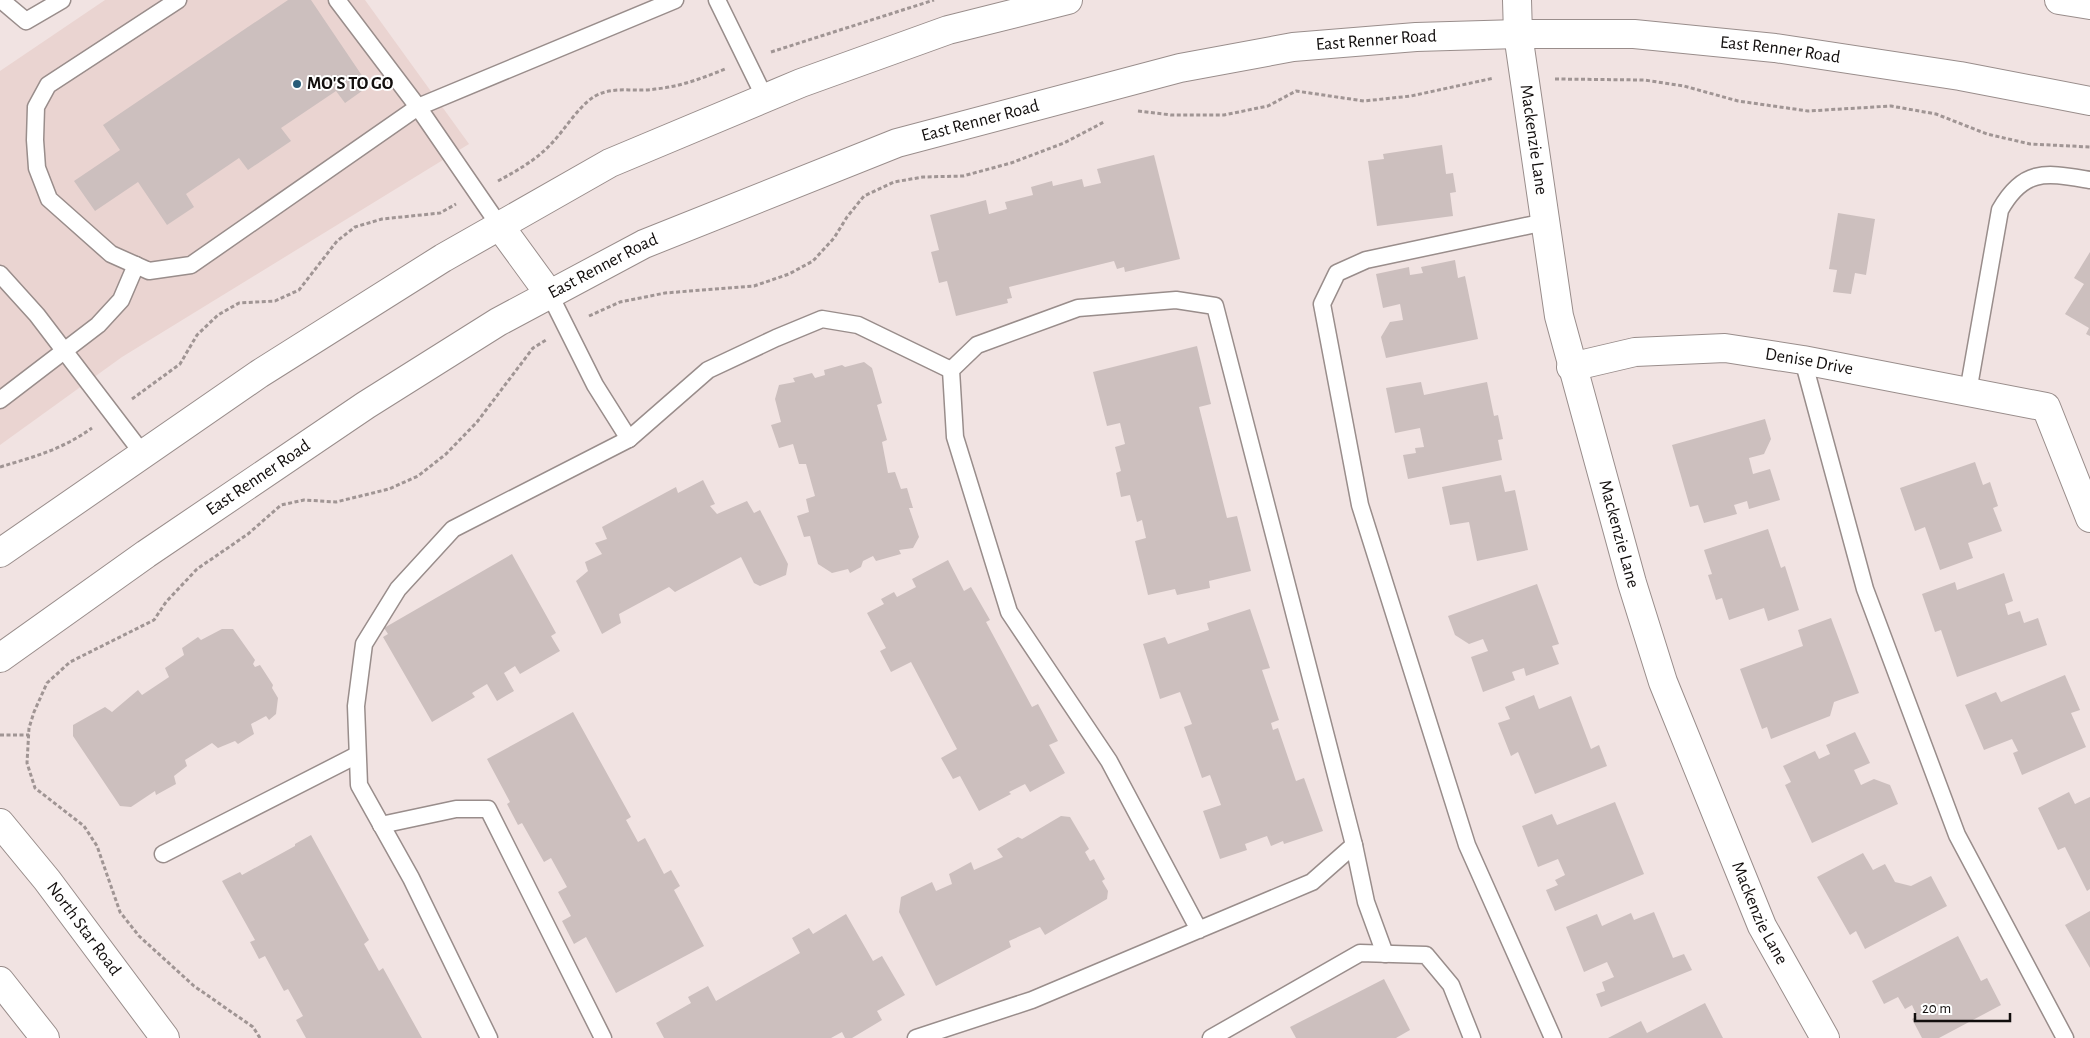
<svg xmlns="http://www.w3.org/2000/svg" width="2090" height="1038" font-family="'Alegreya Sans',sans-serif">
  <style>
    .built { fill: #ead4d1 }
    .building { fill: #ccbfbe }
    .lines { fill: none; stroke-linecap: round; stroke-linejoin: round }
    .lane-casing { stroke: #998d8b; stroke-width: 19 }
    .street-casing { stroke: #998d8b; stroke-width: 30 }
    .secondary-casing { stroke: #998d8b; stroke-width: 30 }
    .path { stroke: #a09594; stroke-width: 3; stroke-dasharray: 4 2.5; stroke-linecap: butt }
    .lane { stroke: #fff; stroke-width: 16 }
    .street { stroke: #fff; stroke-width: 28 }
    .secondary { stroke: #fff; stroke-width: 28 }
    .poi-dot { fill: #285c78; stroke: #fff; stroke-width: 2 }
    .labels { text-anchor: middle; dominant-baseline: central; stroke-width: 4; stroke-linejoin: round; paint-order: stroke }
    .street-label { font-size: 18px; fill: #120e0d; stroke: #fff }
    .poi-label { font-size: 18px; font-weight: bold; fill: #120e0d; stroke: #fff; text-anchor: start }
  </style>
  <rect width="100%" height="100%" fill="#f1e3e2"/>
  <path class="built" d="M105,0H365L469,144L122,357L0,445V71Z"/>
  <g class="building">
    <path d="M288,0H311L369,86L345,103L336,91L281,128L291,141L248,170L239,158L186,194L194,207L167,225L138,182L95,211L74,181L120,150L103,125Z"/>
    <path d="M1442,145L1446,174L1453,173L1456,192L1450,193L1453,216L1377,226L1368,161L1384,159L1383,154Z"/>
    <path d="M1154,155L1180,259L1125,272L1124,267L1117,269L1114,261L1009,287L1012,298L1007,299L1008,303L956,316L947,281L939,283L931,252L939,250L930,215L986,200L989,214L1007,209L1005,202L1033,195L1031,187L1052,181L1053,186L1082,179L1084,187L1101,183L1097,169Z"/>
    <path d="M1838,213L1875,219L1866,275L1855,273L1851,294L1833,292L1837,270L1829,269Z"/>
    <path d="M2090,252V336L2086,334L2089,328L2065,314L2084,284L2074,278Z"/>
    <path d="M1455,260L1458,278L1465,276L1478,339L1386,358L1381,337L1390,322L1403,320L1400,304L1383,308L1376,274L1409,267L1410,275L1423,273L1421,267Z"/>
    <path d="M1197,346L1211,404L1199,407L1227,518L1237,516L1251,571L1209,581L1210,588L1177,595L1175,589L1148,595L1135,541L1146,538L1142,520L1137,522L1130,495L1121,497L1116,473L1121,471L1115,447L1125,444L1120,423L1107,426L1093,372Z"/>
    <path d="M864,362L872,368L882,403L877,405L887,440L882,442L888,473L895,472L901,489L907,488L913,508H909L919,537L913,548L899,550L901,554L876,561L873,556L863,561L861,567L850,573L848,569L832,573L818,564L810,536L804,537L797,516L809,512L806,499L815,496L806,464H799L793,444L779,448L771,425L781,422L775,399L779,385L795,382L793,378L812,373L815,378L825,375L824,370L842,365L845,367Z"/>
    <path d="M1421,382L1424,395L1487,382L1494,416L1498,415L1503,439L1498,440L1502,460L1408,479L1403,455L1416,453L1415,448L1424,447L1420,428L1395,433L1386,388Z"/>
    <path d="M1765,419L1771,439L1764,454L1749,458L1753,474L1770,469L1780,500L1749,509L1747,501L1734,505L1737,514L1704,523L1698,505L1690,507L1672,445Z"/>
    <path d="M1975,462L1983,485L1990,482L1998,506L1993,508L2002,531L1968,543L1973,558L1940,570L1925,527L1915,531L1900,488Z"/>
    <path d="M1501,475L1505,492L1515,490L1528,550L1477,561L1469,522L1450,525L1442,487Z"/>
    <path d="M703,480L715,504L710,506L717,514L747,501L754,513L760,510L788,564L786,575L760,586L754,583L741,557L675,592L669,587L619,614L621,623L602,634L576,581L588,571L585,562L602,554L595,543L607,539L602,527L676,487L678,493Z"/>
    <path d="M1768,529L1781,568L1785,566L1799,610L1768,621L1764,608L1729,620L1722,598L1716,600L1708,575L1712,574L1704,550Z"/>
    <path d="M512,554L556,633L551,636L560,651L520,674L515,666L504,673L514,691L497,701L487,684L472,693L475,697L432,722L383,637L388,634L384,628Z"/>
    <path d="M948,560L964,591L971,587L990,620L986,622L1032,707L1038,704L1058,741L1049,745L1065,773L1030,792L1025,784L1009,792L1011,794L979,811L960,776L953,779L941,758L957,749L911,662L891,672L880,651L886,648L867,613L884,604L881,599L894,592L897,597L916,587L912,579Z"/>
    <path d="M2004,573L2013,601L2005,604L2008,615L2020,611L2024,623L2038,618L2047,645L1957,677L1941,630L1935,632L1922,594L1955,582L1957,590Z"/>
    <path d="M1537,584L1559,644L1552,646L1559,664L1526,676L1524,668L1512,672L1515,680L1483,692L1471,657L1488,651L1483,639L1469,644L1455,635L1448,616Z"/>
    <path d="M1250,609L1270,668L1262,670L1279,720L1271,723L1273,730L1278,728L1296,781L1304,778L1323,831L1284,844L1283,841L1271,846L1267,836L1245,844L1247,850L1220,859L1203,811L1221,805L1210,775L1202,778L1184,727L1192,724L1180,692L1160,699L1143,644L1165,637L1168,644L1209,630L1207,623Z"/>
    <path d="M1831,618L1859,693L1834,702L1830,716L1771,739L1767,727L1762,729L1740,669L1803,646L1798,630Z"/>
    <path d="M222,629H233L255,660L253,664L255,667L260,665L273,685L272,688L278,698L276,714L269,720L266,716L251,724L254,734L238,744L235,741L218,748L212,743L185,760L187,766L174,776L176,784L156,795L155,791L131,807L120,806L73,736V725L105,707L112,712L138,690L142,695L169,677L165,668L184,655L182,648L198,637L201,640Z"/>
    <path d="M2065,675L2080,710L2071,713L2086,747L2022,775L2013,753L2018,751L2012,739L1984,750L1965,705L1996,692L2001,702Z"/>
    <path d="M1534,695L1539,709L1571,696L1591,749L1599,745L1607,766L1535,794L1518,752L1511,756L1498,723L1510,719L1505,707Z"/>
    <path d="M573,712L631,817L626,820L638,842L645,838L664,874L671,870L680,886L674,890L704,946L616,993L586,937L574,944L562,921L571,916L558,892L567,887L551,858L544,862L522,823L518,825L507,804L510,802L487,759Z"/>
    <path d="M1855,732L1870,763L1854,770L1861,785L1874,779L1890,785L1898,804L1812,843L1785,785L1791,782L1783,766L1815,751L1819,759L1830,754L1826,745Z"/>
    <path d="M2069,792L2075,804L2090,797V889L2087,891L2065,847L2058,850L2038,808Z"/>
    <path d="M1615,802L1644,874L1555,911L1546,890L1558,885L1555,880L1565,875L1558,859L1538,867L1522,826L1552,814L1557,825Z"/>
    <path d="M1061,816L1070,817L1089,849L1085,852L1090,861L1094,859L1105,879L1102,881L1108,891L1107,899L1045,935L1040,927L1009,941L1011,947L936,986L899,912L901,897L932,882L936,891L952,884L949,874L971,862L974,870L1003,857L997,849L1018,837L1022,839Z"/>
    <path d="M311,835L369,940L364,944L379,971L383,968L422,1038H306L296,1020L303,1016L288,989L284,991L265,956L259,959L250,942L255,940L222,881L240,872L242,875L295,846V844Z"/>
    <path d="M1863,853L1873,870L1885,864L1895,882L1911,886L1931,876L1947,906L1865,949L1856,931L1850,935L1817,877Z"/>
    <path d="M2090,911V968L2065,925Z"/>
    <path d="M1654,912L1673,958L1684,954L1692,970L1601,1007L1596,994L1605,991L1602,982L1614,977L1607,962L1584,972L1566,927L1597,914L1602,926L1631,913L1634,920Z"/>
    <path d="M846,914L873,961L882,956L905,995L877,1011L882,1020L852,1038H845L842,1032L831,1038H664L656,1023L691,1003L688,997L708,986L716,1001L800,953L792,938L809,928L813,934Z"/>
    <path d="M1958,936L1981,981L1987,978L2001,1005L1939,1038H1922L1912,1019L1917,1016L1912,1005L1905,1009L1898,997L1884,1004L1872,981Z"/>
    <path d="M1384,979L1410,1030L1396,1038H1296L1290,1027Z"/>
    <path d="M1705,1003L1723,1038H1608L1641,1021L1647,1033Z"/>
  </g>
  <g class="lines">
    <g class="lane-casing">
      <g id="lane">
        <path d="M1,0L26,21L62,0"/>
        <path d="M178,0L48,85L36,107L35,140L37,168L49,199L111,254L149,271L191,265L418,107L675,0"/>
        <path d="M337,0L418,107L499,225"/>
        <path d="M717,0L765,98"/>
        <path d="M1545,222L1366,260L1337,273L1322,304L1360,505L1467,845L1553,1038"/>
        <path d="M0,274L37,315L143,454"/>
        <path d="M550,295L595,385L629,439"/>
        <path d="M1803,360L1865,589L1957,835L2065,1038"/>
        <path d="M1968,392L2000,210C2024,167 2047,173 2090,180"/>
        <path d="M0,400L98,325L121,300L136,265"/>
        <path d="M381,825L456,809H488L603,1038"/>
        <path d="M1354,845L1366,902L1385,954"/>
        <path d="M163,854L357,755"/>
        <path d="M489,1038L411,878L359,785L356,706L364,644L398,589L453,529L629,439L708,370L776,338L822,319L858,325L951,370"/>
        <path d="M916,1038L1032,1000L1312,882L1354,845L1215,306L1176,300L1078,308L977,345L951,370L955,437L1009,612L1109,761L1199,930"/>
        <path d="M1211,1038L1360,953L1426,955L1451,985L1472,1038"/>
      </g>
    </g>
    <g class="street-casing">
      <g id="street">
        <path id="s1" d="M1517,0L1518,34L1559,316L1632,583L1663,682L1762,926L1825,1038"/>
        <path id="s2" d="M1571,367L1635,352L1725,348L1803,360L2046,407L2090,518"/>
      </g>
    </g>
    <g class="secondary-casing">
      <g id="secondary">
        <path d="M2059,0L2090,5"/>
        <path d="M499,225L550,295"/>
        <path d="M0,553L259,374L443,258L610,163L801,83L948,30L1068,0"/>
        <path id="s3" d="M0,658L146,554L366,405L498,322L644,244L897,143L1180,68L1293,47L1416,37L1518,34H1634L1775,48L1960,76L2090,101"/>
        <path id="s4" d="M0,823L47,880L165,1038"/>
        <path d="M0,981L45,1038"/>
      </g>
    </g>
    <g class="path">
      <path d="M771,52L934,0"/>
      <path d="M1555,79L1644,80L1684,86L1738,101L1808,111L1891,106L1936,114L1987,134L2030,144L2090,147"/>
      <path d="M1138,111L1171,115H1224L1268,106L1296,91L1364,101L1411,96L1494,78"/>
      <path d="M498,181C518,170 536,160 551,144C566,129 582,99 602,93C619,87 638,92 655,89C679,87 703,78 725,69"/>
      <path d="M589,316L620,302L665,293L754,286L789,274L813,261L834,238L847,217L864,196L894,182L923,177L963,176L1011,163L1064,143L1104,122"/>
      <path d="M132,399L180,364L197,335L218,315L239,303L275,301L299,290L337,241L355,227L382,219L440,213L456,204"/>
      <path d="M0,467C36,456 61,450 92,428"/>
      <path d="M0,735H29"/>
      <path d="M260,1038L253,1027L194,986L139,936L120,912L97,846L84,826L35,788L27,763L29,728L34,712L47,683L70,662L154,620L166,602L197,569L248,534L281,505L304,500L336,502L389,489L418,476L446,454L477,422L533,348L546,340"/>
    </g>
    <use href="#lane" class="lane"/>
    <use href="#street" class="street"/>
    <use href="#secondary" class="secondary"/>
  </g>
  <circle class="poi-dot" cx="297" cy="84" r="5"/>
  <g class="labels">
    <g class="street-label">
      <text stroke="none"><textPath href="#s3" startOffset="1530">East Renner Road</textPath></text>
      <text stroke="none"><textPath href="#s3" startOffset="1935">East Renner Road</textPath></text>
      <text stroke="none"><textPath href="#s3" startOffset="1125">East Renner Road</textPath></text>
      <text stroke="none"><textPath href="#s1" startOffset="141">Mackenzie Lane</textPath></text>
      <text stroke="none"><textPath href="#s3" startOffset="720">East Renner Road</textPath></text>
      <text stroke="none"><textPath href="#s2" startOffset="241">Denise Drive</textPath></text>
      <text stroke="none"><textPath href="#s3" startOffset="315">East Renner Road</textPath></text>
      <text stroke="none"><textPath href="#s1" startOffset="545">Mackenzie Lane</textPath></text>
      <text stroke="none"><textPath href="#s1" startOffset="950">Mackenzie Lane</textPath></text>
      <text stroke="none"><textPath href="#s4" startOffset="135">North Star Road</textPath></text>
    </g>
    <g class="poi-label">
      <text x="307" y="84">MO'S TO GO</text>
    </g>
  </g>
  <path d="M1915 1013v8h95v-8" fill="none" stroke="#120e0d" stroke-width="2.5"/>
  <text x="1922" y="1013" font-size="15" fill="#120e0d" stroke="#ffffff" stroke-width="4" paint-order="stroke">20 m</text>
</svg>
